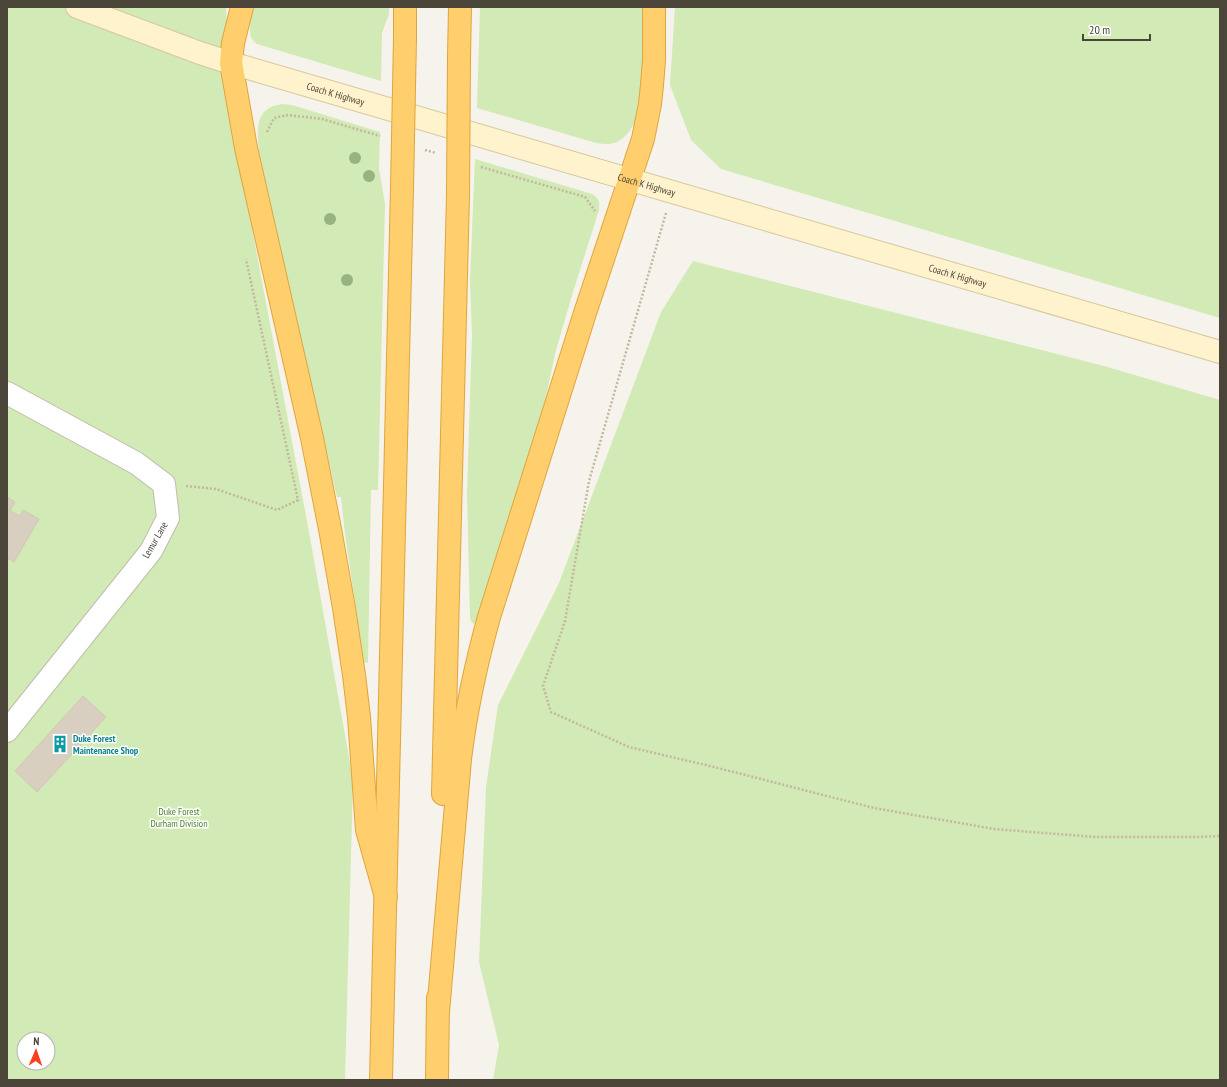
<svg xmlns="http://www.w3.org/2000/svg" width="1227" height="1087" font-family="'PT Sans Narrow',sans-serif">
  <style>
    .green { fill: #d2eab5; fill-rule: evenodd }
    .building { fill: #d8cfc1; stroke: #d3c7b4 }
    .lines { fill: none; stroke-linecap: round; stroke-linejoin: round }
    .street-casing { stroke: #c2bbae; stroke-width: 24 }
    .secondary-casing { stroke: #d6c79b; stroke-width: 24 }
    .highway-casing { stroke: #e0a43c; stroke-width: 24 }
    .path { stroke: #c4b79f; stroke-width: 2.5; stroke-dasharray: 2 2; stroke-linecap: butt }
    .street { stroke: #fff; stroke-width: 22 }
    .secondary { stroke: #fff3cd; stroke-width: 22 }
    .highway { stroke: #ffcf6e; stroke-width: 22 }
    .highway-bridge-casing { stroke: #e0a43c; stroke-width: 24; stroke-linecap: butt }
    .highway-bridge { stroke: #ffcf6e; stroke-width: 22 }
    .tree { fill: #97b381 }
    .labels { text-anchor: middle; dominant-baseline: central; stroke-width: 3; stroke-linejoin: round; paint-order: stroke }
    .street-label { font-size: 10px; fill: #4b4439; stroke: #fff }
    .culture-label { font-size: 10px; font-weight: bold; fill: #0d838f; stroke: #fff; text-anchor: start }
    .park-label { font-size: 10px; fill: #4a7f2a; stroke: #fff }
  </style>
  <rect width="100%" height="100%" fill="#f6f3ec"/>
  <g class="green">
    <path d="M7 7H226L231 116 309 532 353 780 345 1080H7ZM24 1039H48V1063H24Z"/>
    <path d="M254 7H389V14L382 33 381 81 257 44C255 42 253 41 252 39 247 30 252 16 254 7Z"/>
    <path d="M480 7H646C646 40 652 126 617 142 610 145 603 144 596 143L477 108Z"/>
    <path d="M675 7H1220V318L721 169 691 140 670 85Z"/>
    <path d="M282 104 292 105 380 132 379 168 385 204 378 490H371L368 663 364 662 345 534 341 497H337L259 152C257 130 254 108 282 104Z"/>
    <path d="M475 159 592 194C599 198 600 202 599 210L573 292 556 350 541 419 477 621 475 624 472 623 470 618 467 493 472 334 470 281Z"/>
    <path d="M693 261 1104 366 1220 400V1080H493L499 1045 479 962 486 787 498 705 559 583 661 312Z"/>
  </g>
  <g class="building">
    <path d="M7 497 15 502 10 511 20 516 23 510 39 519 14 562 7 558Z"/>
    <path d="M83 696 106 717 37 792 15 771Z"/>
  </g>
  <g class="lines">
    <g class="street-casing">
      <path id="street" d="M7 393 136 463 164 484 168 518 151 551 7 731"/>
    </g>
    <g class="secondary-casing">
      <g id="secondary">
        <path id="s1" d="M77 7 200 53 231 63 1220 352"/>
      </g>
    </g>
    <g class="highway-casing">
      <g id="highway">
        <path d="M242 7 233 43 231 63 246 148 312 438 330 529 344 608 354 675 359 717 367 830 386 897"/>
        <path d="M405 38V7"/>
        <path d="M459 57 460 7"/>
        <path d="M443 794 458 195"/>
        <path d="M438 1012 460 759C466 710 476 664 489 617L585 313 643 139 650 104 652 85 654 60V7"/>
        <path d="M381 1080 402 188"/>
        <path d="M437 1080 438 998"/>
      </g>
    </g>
    <g class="path">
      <path d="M267 132 274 118 288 115 322 119 380 136"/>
      <path d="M425 150 436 153"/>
      <path d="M481 167 585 197 595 211"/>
      <path d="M666 213 589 481 565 621 543 686 551 712 629 747 714 767 874 808 994 829 1095 837H1199L1220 836"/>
      <path d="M186 486 216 489 277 510 298 500 246 259"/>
    </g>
    <use href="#street" class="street"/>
    <use href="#secondary" class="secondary"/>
    <use href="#highway" class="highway"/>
    <g class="highway-bridge-casing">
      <g id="highway-bridge">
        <path d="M402 188 405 38"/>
        <path d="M458 195 459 57"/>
      </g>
    </g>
    <use href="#highway-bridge" class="highway-bridge"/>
  </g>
  <g class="tree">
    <circle cx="355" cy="158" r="6"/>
    <circle cx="369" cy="176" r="6"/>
    <circle cx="330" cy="219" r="6"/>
    <circle cx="347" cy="280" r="6"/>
  </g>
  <defs>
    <g id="building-bare" transform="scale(1.38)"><path d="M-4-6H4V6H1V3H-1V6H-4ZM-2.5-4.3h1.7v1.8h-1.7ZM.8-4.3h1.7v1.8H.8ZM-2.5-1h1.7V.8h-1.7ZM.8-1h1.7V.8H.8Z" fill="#0f9aa8" stroke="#fff" stroke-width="2.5" paint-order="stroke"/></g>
  </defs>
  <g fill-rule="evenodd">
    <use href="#building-bare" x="60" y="744"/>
  </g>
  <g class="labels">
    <g class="street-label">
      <text stroke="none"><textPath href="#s1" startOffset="273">Coach K Highway</textPath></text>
      <text stroke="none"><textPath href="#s1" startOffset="597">Coach K Highway</textPath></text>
      <text stroke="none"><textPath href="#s1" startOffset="921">Coach K Highway</textPath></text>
      <text transform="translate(155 540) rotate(-60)">Lemur Lane</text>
    </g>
    <g class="culture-label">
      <text x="73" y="738">Duke Forest<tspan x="73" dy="12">Maintenance Shop</tspan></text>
    </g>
    <g class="park-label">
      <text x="179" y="811">Duke Forest<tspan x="179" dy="12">Durham Division</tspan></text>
    </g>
  </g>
  <rect width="1227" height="1087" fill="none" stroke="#4b4439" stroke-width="16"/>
  <g transform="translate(36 1051) rotate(2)"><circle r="19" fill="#ffffff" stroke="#b7b4b0"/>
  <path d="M0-3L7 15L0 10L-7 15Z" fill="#fc3f1d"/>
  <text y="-6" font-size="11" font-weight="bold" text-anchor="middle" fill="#4b4439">N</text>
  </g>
  <path d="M1083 34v6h67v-6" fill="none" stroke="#4b4439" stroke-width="2"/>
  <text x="1089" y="34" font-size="12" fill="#4b4439" stroke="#ffffff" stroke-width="3" paint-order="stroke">20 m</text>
</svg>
